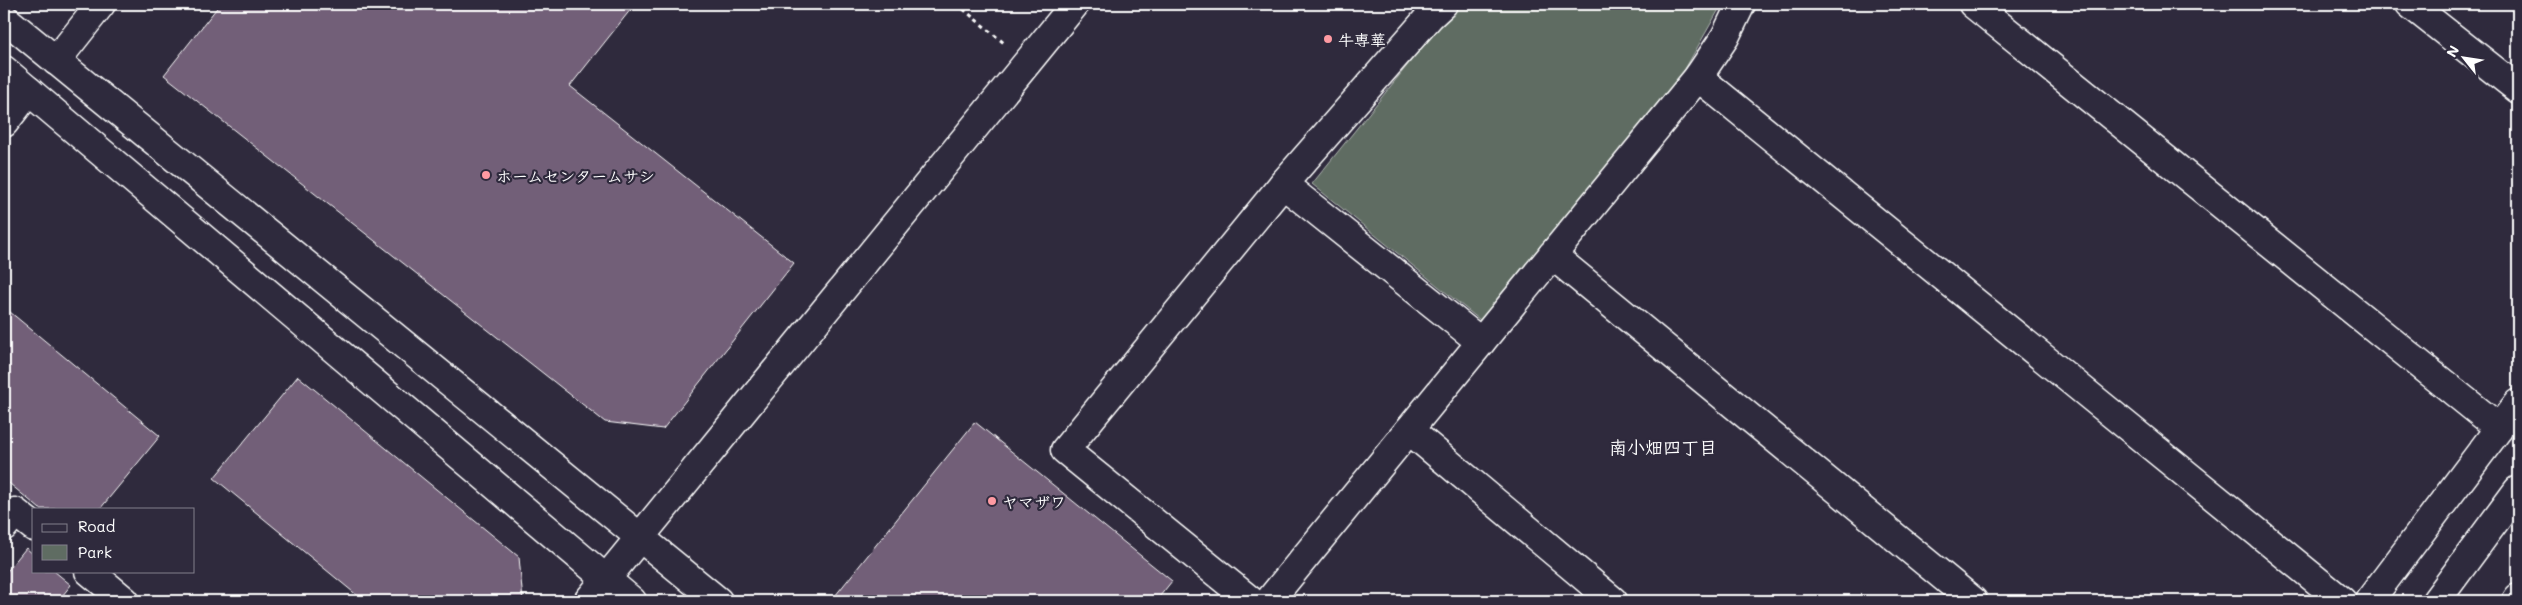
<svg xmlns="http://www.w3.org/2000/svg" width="2522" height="605" font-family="Mali,'Klee One',sans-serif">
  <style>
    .green { fill: #5f6c62; stroke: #afb6b0 }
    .building { fill: #725f78; stroke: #fff }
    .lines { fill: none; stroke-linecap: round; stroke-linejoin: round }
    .minor-casing { stroke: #fff; stroke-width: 31 }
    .path { stroke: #fff; stroke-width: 3; stroke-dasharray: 4 4; stroke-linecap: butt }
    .minor { stroke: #2f2a3d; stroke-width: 28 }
    .poi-dot { fill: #ff9aa2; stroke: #2f2a3d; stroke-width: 2 }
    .labels { text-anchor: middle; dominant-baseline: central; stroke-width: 4.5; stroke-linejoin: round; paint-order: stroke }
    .poi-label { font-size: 16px; font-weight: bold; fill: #fff; stroke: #2f2a3d; text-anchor: start }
    .neighbourhood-label { font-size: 18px; font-weight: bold; fill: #fff; stroke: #2f2a3d }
  </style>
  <rect width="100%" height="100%" fill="#2f2a3d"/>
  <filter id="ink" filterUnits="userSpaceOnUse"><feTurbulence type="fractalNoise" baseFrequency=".02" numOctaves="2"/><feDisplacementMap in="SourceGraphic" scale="10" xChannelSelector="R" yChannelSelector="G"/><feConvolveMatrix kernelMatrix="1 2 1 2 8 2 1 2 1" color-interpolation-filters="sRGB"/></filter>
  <g filter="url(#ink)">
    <path class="green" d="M1461 4H1722L1685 69 1480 320 1312 184 1439 26Z"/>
    <g class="building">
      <path d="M220 4H635L570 86 794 263 663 429 605 422 164 75Z"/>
      <path d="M4 307 160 436 100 509H40L4 479Z"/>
      <path d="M298 376 519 557 523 601H364L214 478Z"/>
      <path d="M975 422 1172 581 1156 601H831Z"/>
      <path d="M26 548 34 555V571H54L71 585 58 601H4V575Z"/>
    </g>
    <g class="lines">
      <g class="minor-casing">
        <g id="minor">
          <path d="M1973 4 2499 428"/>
          <path d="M2410 4 2518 89"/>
          <path d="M4 18 718 601"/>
          <path d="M56 61 101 4"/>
          <path d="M4 70 632 601"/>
          <path d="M1698 77 2342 601"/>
          <path d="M4 123 29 91"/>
          <path d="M1283 184 1481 342"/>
          <path d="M1552 255 1973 601"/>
          <path d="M1409 430 1613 601"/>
          <path d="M4 526 15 512 34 527"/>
          <path d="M89 571 125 601"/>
          <path d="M588 601 1075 4"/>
          <path d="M1251 601 1065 450 1283 184 1430 16 1443 4"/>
          <path d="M1269 601 1698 77 1725 37 1741 4"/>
          <path d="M2369 601 2518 403"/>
          <path d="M2436 601 2518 490"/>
          <path d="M2516 601 2518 598"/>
        </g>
      </g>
      <path class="path" d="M957 4 1004 43"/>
      <use href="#minor" class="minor"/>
    </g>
  </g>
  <g class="poi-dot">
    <circle cx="1328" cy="39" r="5"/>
    <circle cx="486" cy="175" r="5"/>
    <circle cx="992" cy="501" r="5"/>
  </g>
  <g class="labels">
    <g class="poi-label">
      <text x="1338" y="39">牛専華</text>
      <text x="496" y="175">ホームセンタームサシ</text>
      <text x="1002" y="501">ヤマザワ</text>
    </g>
    <g class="neighbourhood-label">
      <text x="1663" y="447">南小畑四丁目</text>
    </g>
  </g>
  <rect width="2522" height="605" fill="none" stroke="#2f2a3d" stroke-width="20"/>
  <rect x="10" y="10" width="2502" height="585" fill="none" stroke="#fff" stroke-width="2" filter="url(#ink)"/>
  <rect x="32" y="508" width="162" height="65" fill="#2f2a3d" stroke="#827f8b"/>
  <rect x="42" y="524" width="25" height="8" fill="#2f2a3d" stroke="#827f8b"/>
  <text x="78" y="532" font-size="15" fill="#ffffff">Road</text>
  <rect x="42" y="545" width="25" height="15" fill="#5f6c62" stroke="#827f8b"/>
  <text x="78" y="558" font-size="15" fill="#ffffff">Park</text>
  <g transform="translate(2464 58) rotate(300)" stroke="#2f2a3d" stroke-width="4" paint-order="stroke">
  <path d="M0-4L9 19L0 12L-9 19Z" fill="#ffffff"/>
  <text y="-8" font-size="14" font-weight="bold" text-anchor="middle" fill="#ffffff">N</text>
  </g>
</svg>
